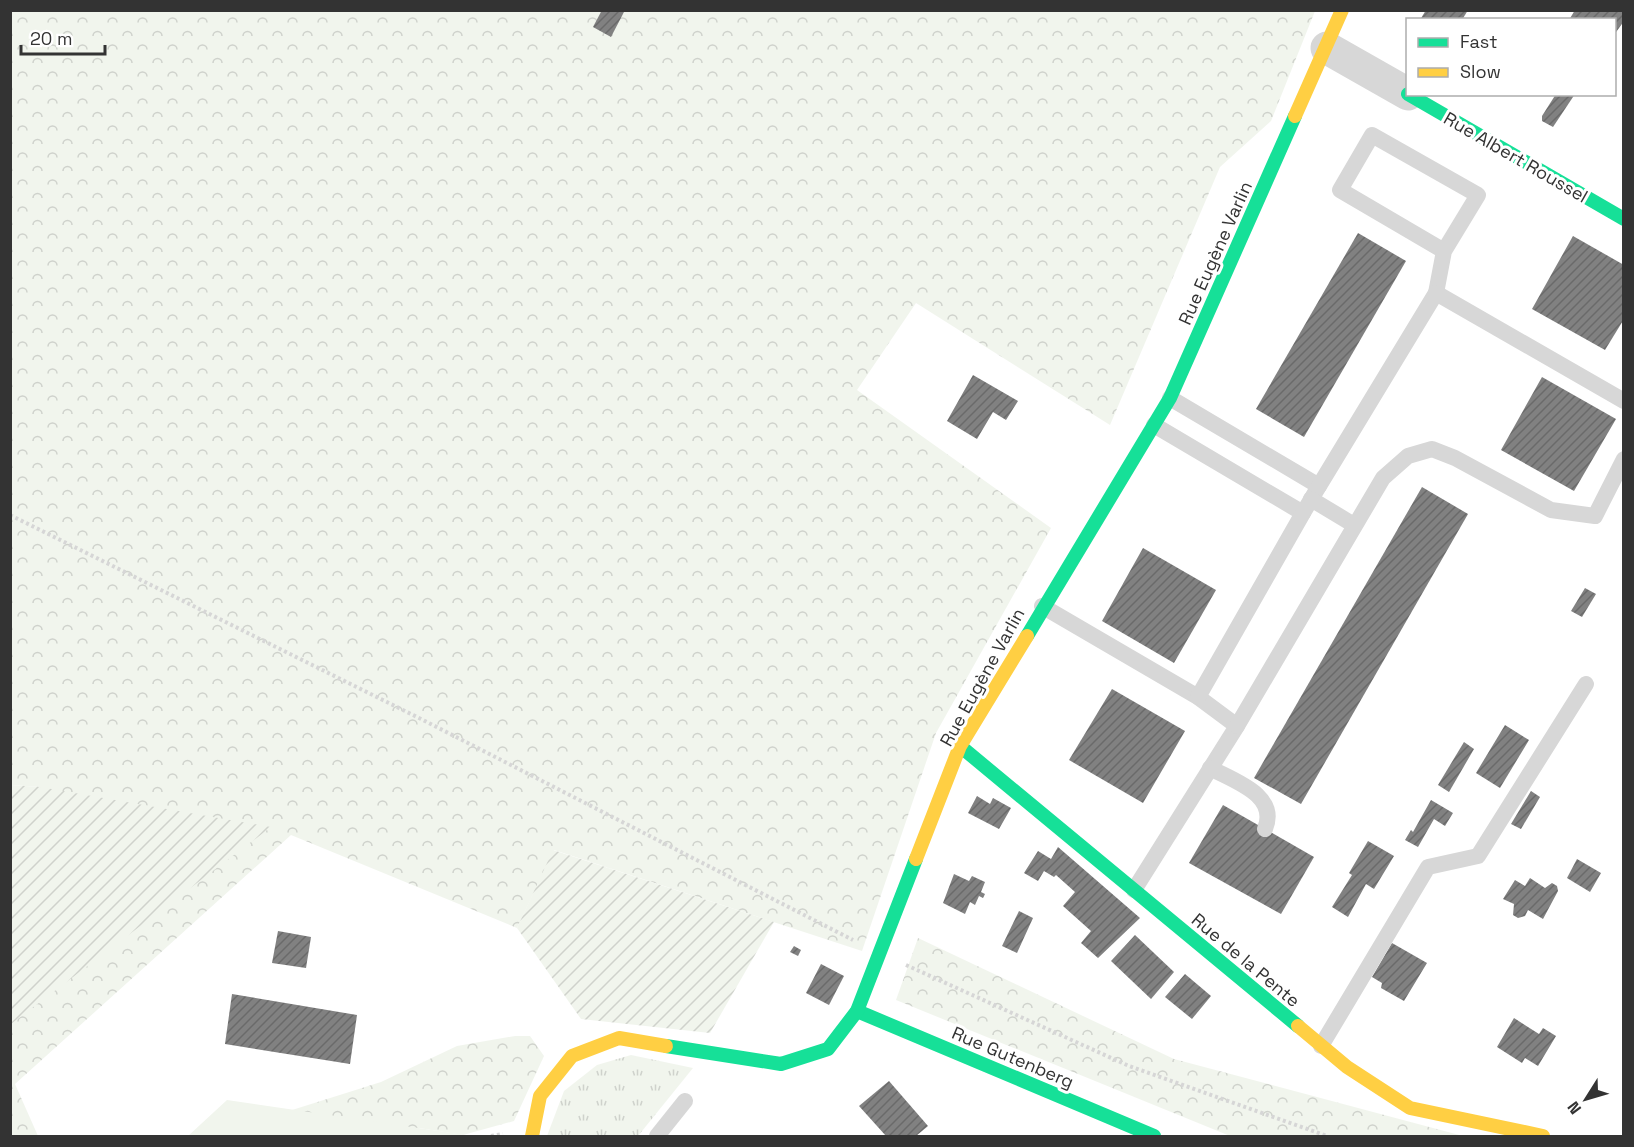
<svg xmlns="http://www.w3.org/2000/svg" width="1634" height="1147" font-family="'Space Grotesk',sans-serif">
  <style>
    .grass { fill: url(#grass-tufts) }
    .forest { fill: url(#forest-crowns) }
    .park { fill: #f1f5ed }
    .garden { fill: url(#garden-furrows) }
    .building { fill: url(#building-hatch) }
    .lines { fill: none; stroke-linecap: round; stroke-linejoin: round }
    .path { stroke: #d6d6d6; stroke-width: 4; stroke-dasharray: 3 3; stroke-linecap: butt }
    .lane { stroke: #d7d7d7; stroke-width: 16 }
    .street { stroke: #d7d7d7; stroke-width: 33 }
    .fast { stroke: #16e098; stroke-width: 14 }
    .slow { stroke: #ffcf43; stroke-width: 14 }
    .labels { text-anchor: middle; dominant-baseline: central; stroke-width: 6; stroke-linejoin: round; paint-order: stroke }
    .street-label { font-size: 18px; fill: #333; stroke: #fff }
  </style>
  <defs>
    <pattern id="grass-tufts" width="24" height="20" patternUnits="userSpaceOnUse" patternTransform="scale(1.5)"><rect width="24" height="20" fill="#f1f5ed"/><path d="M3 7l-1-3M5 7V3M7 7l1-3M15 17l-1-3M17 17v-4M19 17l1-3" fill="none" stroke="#cfd2cc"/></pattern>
    <pattern id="forest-crowns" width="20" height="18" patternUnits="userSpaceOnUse" patternTransform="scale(1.5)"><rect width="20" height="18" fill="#f1f5ed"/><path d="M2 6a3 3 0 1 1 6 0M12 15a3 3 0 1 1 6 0" fill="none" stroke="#cfd2cc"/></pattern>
    <pattern id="garden-furrows" width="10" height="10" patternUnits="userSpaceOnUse" patternTransform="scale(1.5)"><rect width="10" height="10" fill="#f1f5ed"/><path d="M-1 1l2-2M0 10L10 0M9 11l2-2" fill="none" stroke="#cfd2cc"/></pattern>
    <pattern id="building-hatch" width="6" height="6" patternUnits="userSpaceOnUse" patternTransform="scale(1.5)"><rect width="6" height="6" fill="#818181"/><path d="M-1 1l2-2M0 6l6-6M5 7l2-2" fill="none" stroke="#6a6a6a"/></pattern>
  </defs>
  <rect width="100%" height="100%" fill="#fff"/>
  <path class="grass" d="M631 1055 693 1068 638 1136H547L564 1091 597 1065Z"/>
  <g class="forest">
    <path d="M11 11H1315L1271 121 1220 167 1110 425 916 303 857 390 1051 528 936 733 862 951 554 850 517 928 291 835 15 1084 38 1136H11V1022L40 787 11 785Z"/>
    <path d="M918 938 1174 1059 1463 1136H1230L896 1000Z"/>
    <path d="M515 1036H530L544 1056 514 1121 463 1135 419 1128 379 1136H210L381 1082 457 1046Z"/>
  </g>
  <path class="park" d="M227 1100 473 1136H188Z"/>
  <g class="garden">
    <path d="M11 785 40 787 271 827 11 1024Z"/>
    <path d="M553 850 774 922 710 1033 581 1019 517 928Z"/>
  </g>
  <g class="building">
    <path d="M602 10H625L611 37 593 27Z"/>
    <path d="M1426 10H1468L1462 20H1420Z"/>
    <path d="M1575 10H1624V21L1614 35V20H1569Z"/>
    <path d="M1556 94H1575L1553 127 1542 121V116Z"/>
    <path d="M1358 233 1406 261 1304 437 1256 409Z"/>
    <path d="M1573 236 1624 265V319L1605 350 1532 309Z"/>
    <path d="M973 375 1018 401 1006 420 993 412 977 439 947 421Z"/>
    <path d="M1542 377 1616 419 1574 491 1501 450Z"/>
    <path d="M1422 487 1468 514 1301 804 1254 778Z"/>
    <path d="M1143 548 1216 590 1174 663 1102 621Z"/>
    <path d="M1585 588 1596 594 1582 617 1571 611Z"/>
    <path d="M1112 689 1185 731 1143 803 1069 760Z"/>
    <path d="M1505 725 1529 740 1500 788 1476 773Z"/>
    <path d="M1464 742 1474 749 1449 792 1438 785Z"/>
    <path d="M1531 791 1540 797 1521 829 1511 824Z"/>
    <path d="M977 796 990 804 993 798 1011 808 999 829 968 813Z"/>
    <path d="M1431 800 1453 813 1445 826 1434 819 1418 847 1405 840 1411 830 1413 832Z"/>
    <path d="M1223 805 1314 857 1281 914 1189 863Z"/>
    <path d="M1368 841 1394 856 1374 889 1366 884 1348 917 1332 907 1352 875 1349 873Z"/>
    <path d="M1058 847 1140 918 1098 958 1081 943 1091 931 1063 906 1075 892 1056 875 1054 877 1044 871 1038 881 1024 873 1038 851 1051 859Z"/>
    <path d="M1577 859 1601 873 1590 892 1567 878Z"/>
    <path d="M954 874 969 881 972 876 985 882 981 892 985 894 983 898 979 896 975 905 970 902 965 914 943 903Z"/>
    <path d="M1530 878 1545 888 1552 883 1557 886 1558 891 1543 919 1528 910 1525 916 1518 918 1513 915 1514 904 1503 899 1515 880 1525 886Z"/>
    <path d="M1019 911 1033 918 1017 953 1002 946Z"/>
    <path d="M278 931 311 937 306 968 272 963Z"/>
    <path d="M1135 935 1174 972 1151 999 1111 961Z"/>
    <path d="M1392 943 1427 963 1404 1001 1381 988 1382 983 1372 977Z"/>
    <path d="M794 946 801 950 798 956 790 952Z"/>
    <path d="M821 964 844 976 829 1005 806 993Z"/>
    <path d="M1185 974 1211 996 1192 1019 1165 997Z"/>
    <path d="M232 994 357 1015 350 1064 225 1044Z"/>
    <path d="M1514 1018 1539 1034 1543 1028 1556 1036 1538 1066 1525 1058 1522 1063 1497 1047Z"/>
    <path d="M889 1081 928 1126 916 1136H886L859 1106Z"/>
  </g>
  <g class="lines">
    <g class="path">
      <path d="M10 515 421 719 853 940"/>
      <path d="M906 965 1129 1066 1327 1136"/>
      <path d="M491 1136 503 1134"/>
    </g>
    <g class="lane">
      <path d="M1436 293 1444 251 1478 195 1372 135 1340 190 1444 251"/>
      <path d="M1154 425 1303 513 1319 486 1170 398"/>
      <path d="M1319 486 1436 293 1624 401"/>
      <path d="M1311 499 1354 525"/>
      <path d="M1042 606 1198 697 1237 726 1134 890"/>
      <path d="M1198 697 1303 513"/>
      <path d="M1237 726 1383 478 1408 456 1432 449 1455 458 1551 510 1595 516 1624 459"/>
      <path d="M1210 768C1234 781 1279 795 1265 829"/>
      <path d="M1321 1046 1428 867 1478 856 1586 684"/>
      <path d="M657 1136 685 1101"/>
    </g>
    <path class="street" d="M1327 48 1408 94"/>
    <g class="fast">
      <path d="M1408 94 1624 219"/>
      <path d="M1027 636 1170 398 1295 116"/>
      <path d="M960 746 1298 1026"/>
      <path d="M857 1011 1154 1136"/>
      <path d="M666 1046 781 1064 828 1049 857 1011 916 859"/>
    </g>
    <g class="slow">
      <path d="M1295 116 1342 10"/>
      <path d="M916 859 960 746 1027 636"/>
      <path d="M1298 1026 1347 1067 1410 1108 1543 1136"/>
      <path d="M532 1136 540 1096 572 1056 619 1038 666 1046"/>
    </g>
  </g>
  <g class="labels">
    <g class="street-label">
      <text transform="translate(1516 157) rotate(30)">Rue Albert Roussel</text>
      <text transform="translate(1215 253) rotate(-66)">Rue Eugène Varlin</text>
      <text transform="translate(982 677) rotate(-61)">Rue Eugène Varlin</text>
      <text transform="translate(1246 960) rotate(40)">Rue de la Pente</text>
      <text transform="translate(1013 1057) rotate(23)">Rue Gutenberg</text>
    </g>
  </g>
  <rect width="1634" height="1147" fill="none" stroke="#333333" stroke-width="24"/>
  <rect x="1406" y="18" width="210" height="78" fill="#ffffff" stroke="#adadad" stroke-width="1.5"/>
  <rect x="1418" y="38" width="30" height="9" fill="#16e098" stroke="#adadad" stroke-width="1.5"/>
  <text x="1460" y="48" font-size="18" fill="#333333">Fast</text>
  <rect x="1418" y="68" width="30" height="9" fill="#ffcf43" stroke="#adadad" stroke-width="1.5"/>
  <text x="1460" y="78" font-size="18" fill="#333333">Slow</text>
  <g transform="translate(1586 1099) rotate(233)" stroke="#ffffff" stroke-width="4.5" paint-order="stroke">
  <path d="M0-4.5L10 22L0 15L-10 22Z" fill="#333333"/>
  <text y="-9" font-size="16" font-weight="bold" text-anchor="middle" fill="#333333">N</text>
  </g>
  <path d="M21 45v9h84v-9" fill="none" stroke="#333333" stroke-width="3"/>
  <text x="30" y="45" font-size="18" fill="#333333" stroke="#ffffff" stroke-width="4.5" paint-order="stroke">20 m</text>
</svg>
